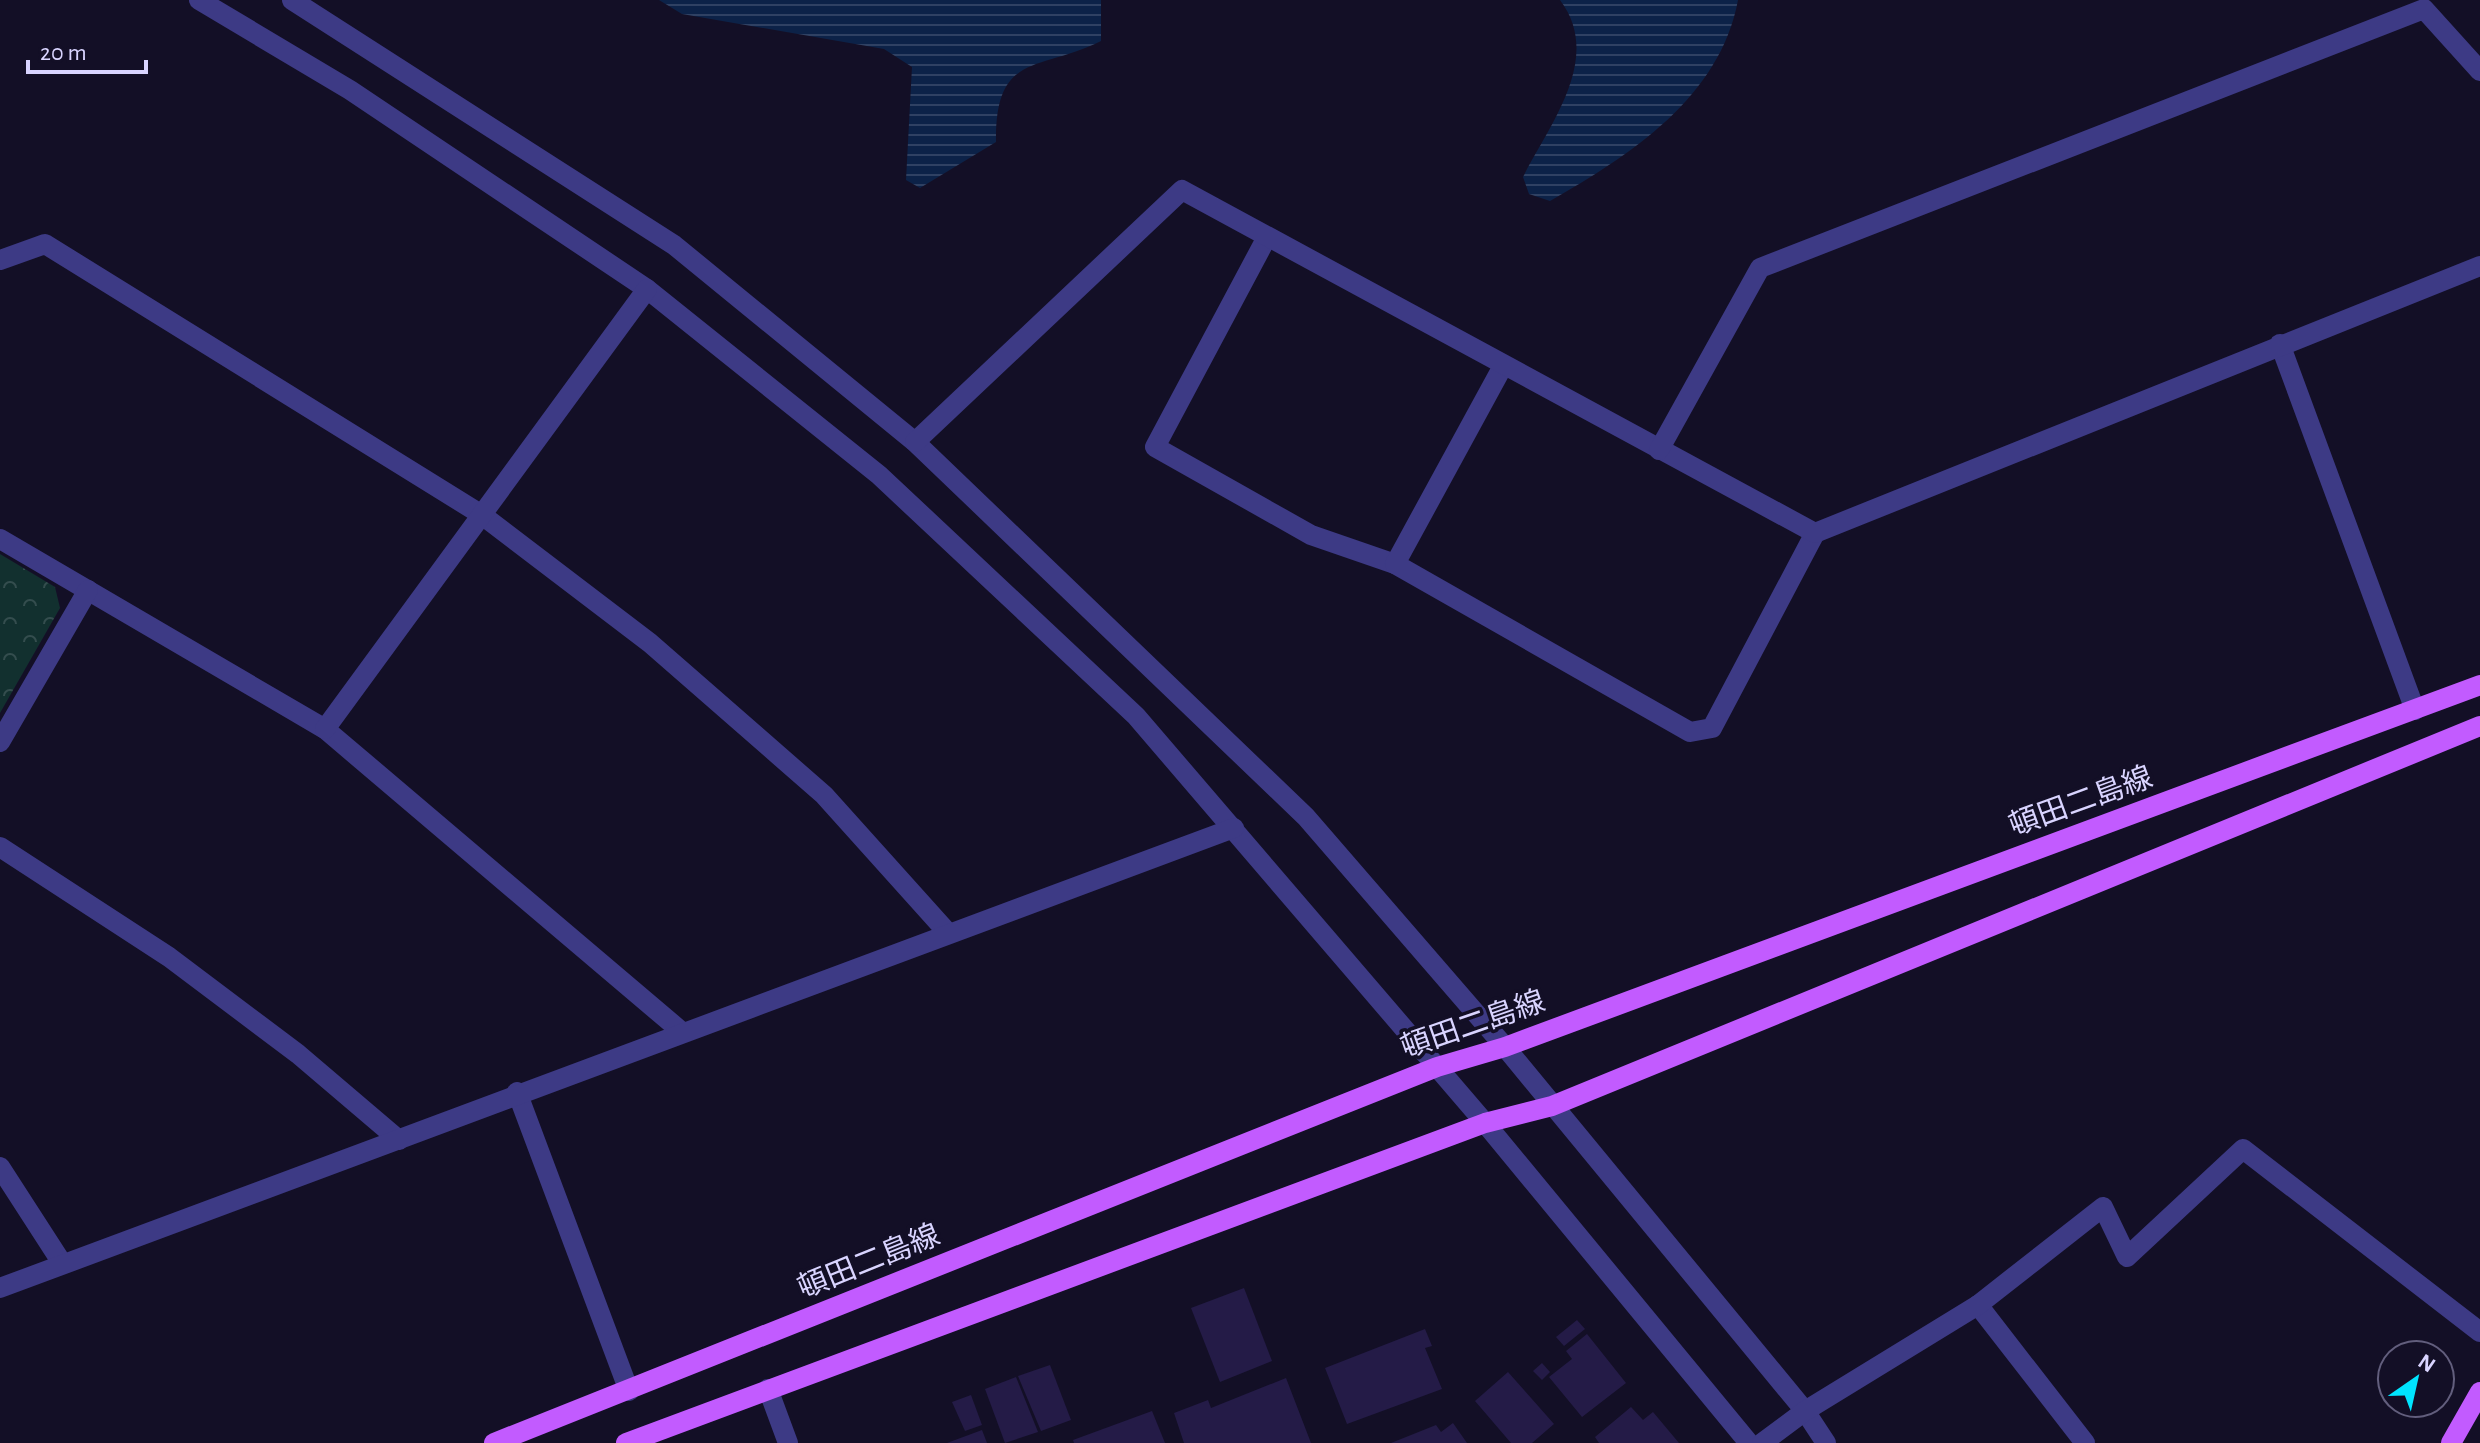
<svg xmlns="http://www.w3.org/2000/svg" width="2480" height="1443" font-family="'Alegreya Sans','Noto Sans JP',sans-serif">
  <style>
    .forest { fill: url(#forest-crowns) }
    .water { fill: url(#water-rules) }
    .building { fill: #241b47 }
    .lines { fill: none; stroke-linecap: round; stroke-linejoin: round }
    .minor { stroke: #3d3a85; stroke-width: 20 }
    .major { stroke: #c25bff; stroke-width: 20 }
    .labels { text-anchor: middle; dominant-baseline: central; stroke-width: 7; stroke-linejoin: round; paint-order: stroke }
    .street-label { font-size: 30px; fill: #d9d4ff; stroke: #130f26 }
  </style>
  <defs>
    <pattern id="forest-crowns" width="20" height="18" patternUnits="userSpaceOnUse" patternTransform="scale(2)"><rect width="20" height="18" fill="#12302f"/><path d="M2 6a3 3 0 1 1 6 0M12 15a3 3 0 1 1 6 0" fill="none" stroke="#344d4e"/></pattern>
    <pattern id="water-rules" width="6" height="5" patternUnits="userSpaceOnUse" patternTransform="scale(2)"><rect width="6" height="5" fill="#0c2248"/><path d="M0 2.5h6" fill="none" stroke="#2f4163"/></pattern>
  </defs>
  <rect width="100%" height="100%" fill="#130f26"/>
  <path class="forest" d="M0 554 55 587 60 608 0 713Z"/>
  <g class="water">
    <path d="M659 0H1101V41C1039 72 995 51 996 142L920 188 906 180 912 67 884 49 682 14Z"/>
    <path d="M1560 0H1738C1720 97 1631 155 1550 201L1529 194 1523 177C1549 125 1604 58 1560 0Z"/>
  </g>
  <g class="building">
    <path d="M1244 1288 1272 1361 1220 1382 1191 1308Z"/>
    <path d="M1577 1320 1585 1329 1564 1346 1556 1337Z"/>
    <path d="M1425 1329 1432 1346 1425 1348 1442 1389 1347 1424 1325 1368Z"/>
    <path d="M1587 1334 1626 1383 1582 1417 1549 1377 1572 1359 1566 1351Z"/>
    <path d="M1542 1363 1550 1372 1542 1380 1533 1371Z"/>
    <path d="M1050 1365 1071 1420 1041 1431 1018 1376Z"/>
    <path d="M1508 1372 1554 1424 1532 1443H1511L1475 1401Z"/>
    <path d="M1016 1377 1038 1432 1005 1443 985 1389Z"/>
    <path d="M1286 1378 1311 1443H1184L1174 1413 1208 1400 1211 1408Z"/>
    <path d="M971 1395 982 1425 965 1431 952 1402Z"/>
    <path d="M1631 1407 1643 1420 1653 1412 1679 1443H1599L1595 1437Z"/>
    <path d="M1152 1411 1165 1443H1074L1073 1440Z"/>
    <path d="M1453 1423 1467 1443H1391L1436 1425 1441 1432Z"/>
    <path d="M982 1430 987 1443H947Z"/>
  </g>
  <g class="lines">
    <g class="minor">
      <path d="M199 0 350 90 647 289 879 475 1136 716 1485 1123 1749 1443"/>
      <path d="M292 0 674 245 915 442 1306 817 1505 1047 1805 1411 1826 1443"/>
      <path d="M1267 237 1155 447 1311 535 1395 564"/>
      <path d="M0 260 45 244 482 515 650 643 824 795 948 933"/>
      <path d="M2280 344 2415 710"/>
      <path d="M1503 366 1395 564 1690 732 1712 728 1815 533"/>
      <path d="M915 442 1182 190 1815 533 2480 266"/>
      <path d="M1659 450 1760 268 2424 9 2480 71"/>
      <path d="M0 539 325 729 682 1032"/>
      <path d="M325 729 647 289"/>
      <path d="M0 742 88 590"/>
      <path d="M0 847 169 957 298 1054 399 1140"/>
      <path d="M517 1092 629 1391"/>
      <path d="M0 1167 62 1263"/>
      <path d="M0 1288 1234 828"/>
      <path d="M1978 1305 2085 1443"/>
      <path d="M768 1389 788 1443"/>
      <path d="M1762 1443 1805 1411 1978 1305 2103 1207 2127 1257 2243 1149 2480 1332"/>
    </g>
    <g class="major">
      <path d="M494 1443 1437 1067 1505 1047 2480 685"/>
      <path d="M626 1443 1485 1123 1552 1106 2480 726"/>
      <path d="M2451 1443 2480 1392"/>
    </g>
  </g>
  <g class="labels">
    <g class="street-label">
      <text transform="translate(2081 802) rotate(-20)">頓田二島線</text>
      <text transform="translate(1473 1025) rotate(-19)">頓田二島線</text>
      <text transform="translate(869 1262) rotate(-22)">頓田二島線</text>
    </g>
  </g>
  <g transform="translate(2416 1379) rotate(34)"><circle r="38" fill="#130f26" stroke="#625e7d" stroke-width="2"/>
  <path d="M0-6L14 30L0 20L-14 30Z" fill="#00e5ff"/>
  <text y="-12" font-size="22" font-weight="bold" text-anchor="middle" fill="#d9d4ff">N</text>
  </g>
  <path d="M28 60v12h118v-12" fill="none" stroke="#d9d4ff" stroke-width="4"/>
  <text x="40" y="60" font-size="24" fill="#d9d4ff" stroke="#130f26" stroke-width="6" paint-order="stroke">20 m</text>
</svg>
